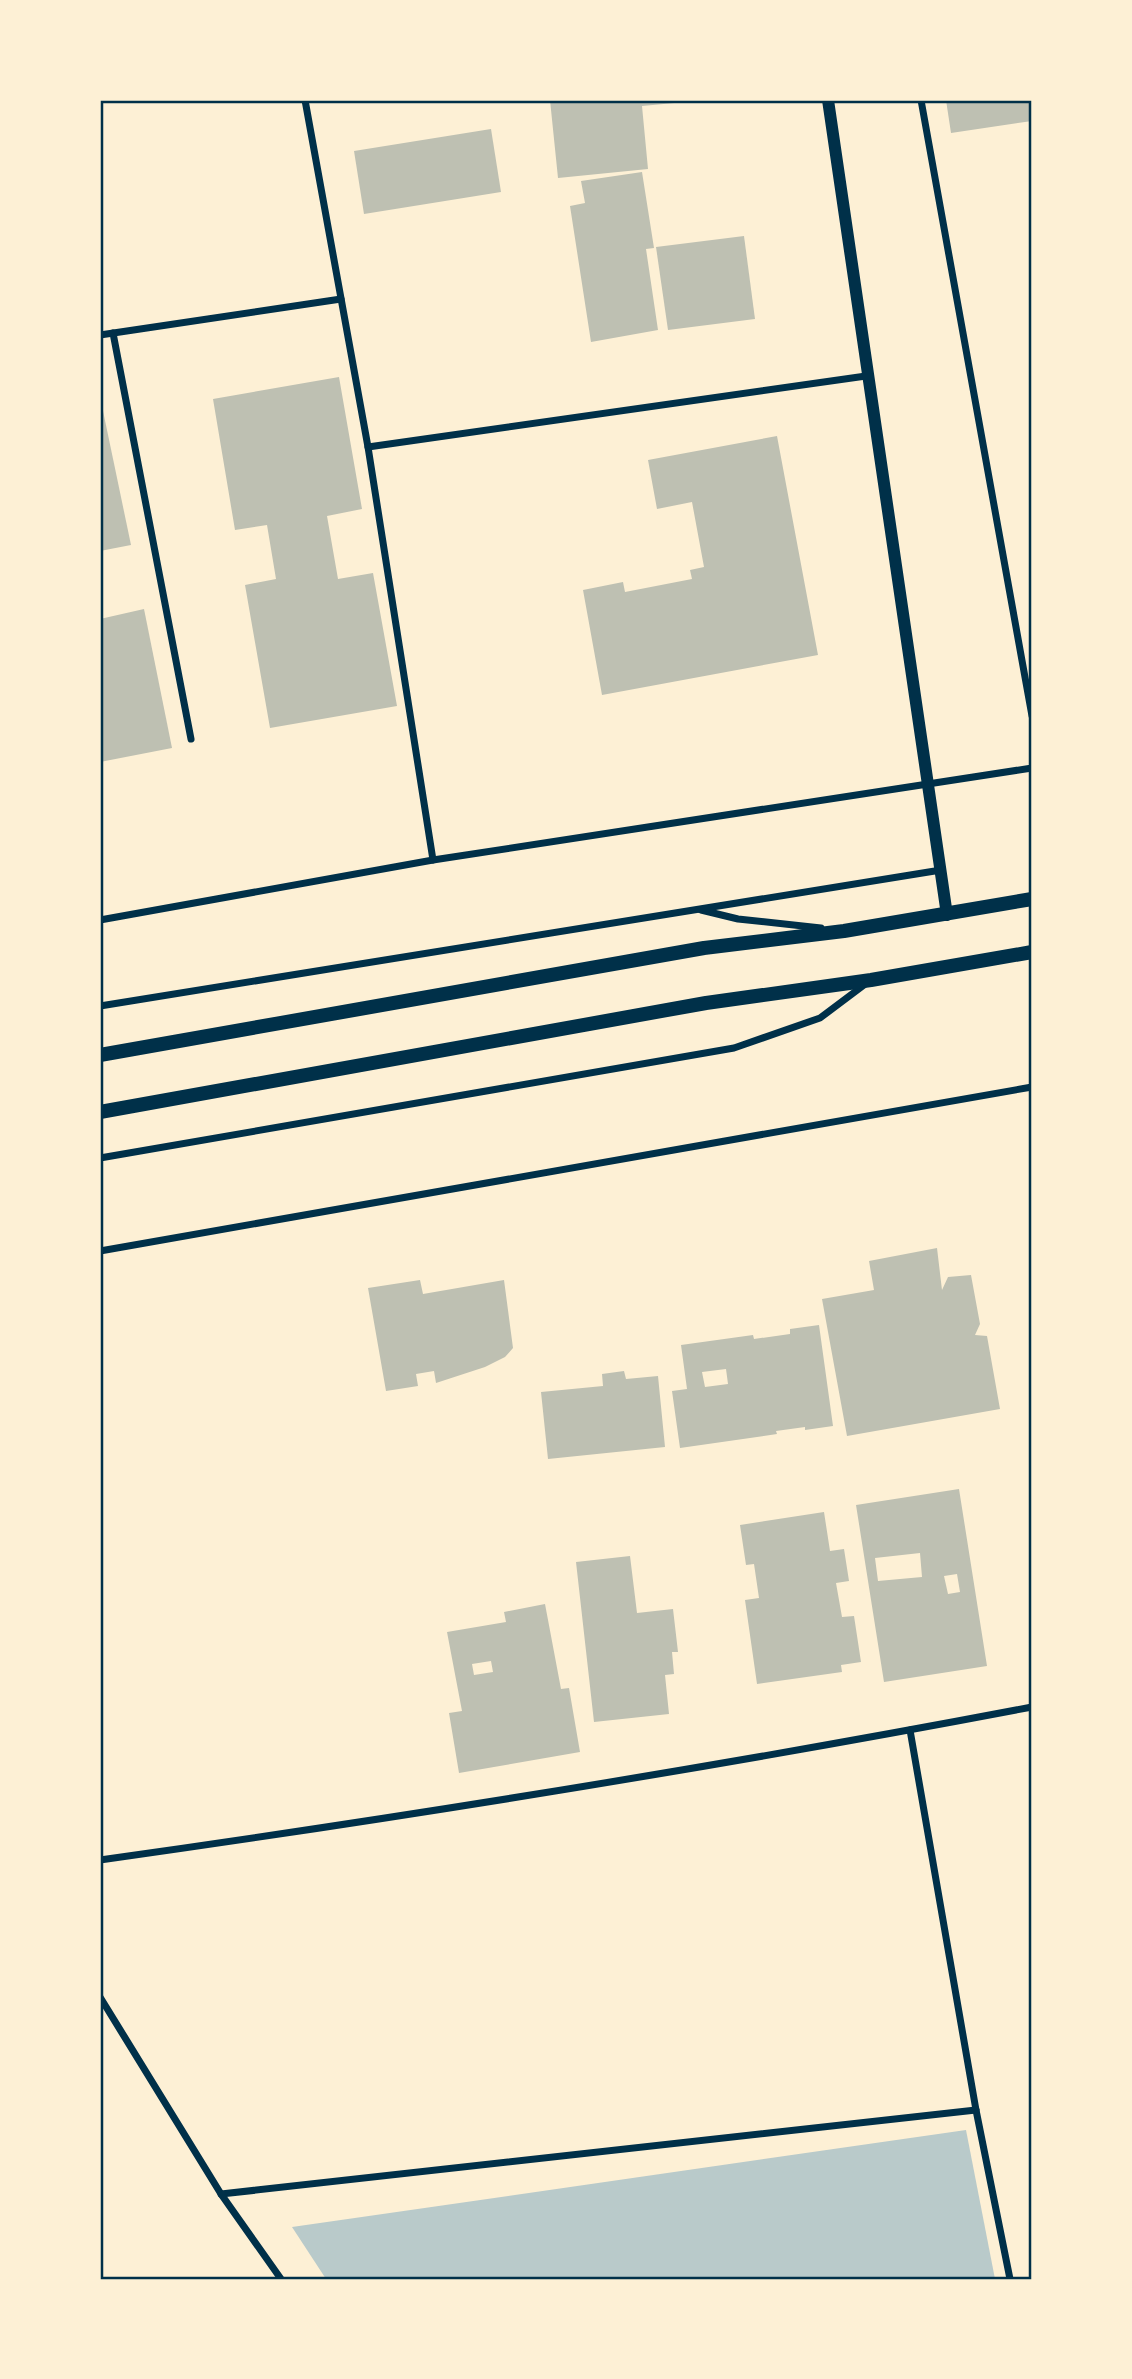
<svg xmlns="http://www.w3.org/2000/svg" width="1132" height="2379" font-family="'IBM Plex Sans',sans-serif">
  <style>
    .green { fill: #b9caca }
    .building { fill: #bec0b2; fill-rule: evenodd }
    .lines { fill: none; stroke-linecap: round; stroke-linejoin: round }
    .minor { stroke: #003049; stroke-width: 7 }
    .tertiary { stroke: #003049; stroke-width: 12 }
    .secondary { stroke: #003049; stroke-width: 14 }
    .neatline { fill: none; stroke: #003049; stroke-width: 2.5 }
  </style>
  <rect width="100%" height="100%" fill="#fdf0d5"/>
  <path class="green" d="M966 2130 995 2279H326L292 2227Z"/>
  <g class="building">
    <path d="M550 100H685V102L642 106 648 169 558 178Z"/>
    <path d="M946 100H1032V121L951 133Z"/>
    <path d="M491 129 501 192 364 214 354 151Z"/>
    <path d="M642 172 654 248 646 249 658 330 591 342 570 206 585 203 581 181Z"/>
    <path d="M744 236 755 319 668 330 656 247Z"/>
    <path d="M339 377 362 509 327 516 338 579 373 573 397 706 270 728 245 585 276 579 267 525 235 530 213 399Z"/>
    <path d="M102 406 131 545 100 551V407Z"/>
    <path d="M777 436 818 655 602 695 583 590 623 582 625 592 692 579 690 570 704 567 692 502 657 509 648 460Z"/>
    <path d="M144 609 172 748 100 762V619Z"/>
    <path d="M937 1248 942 1290 948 1277 971 1275 980 1324 975 1335 987 1336 1000 1409 847 1436 822 1299 874 1290 869 1261Z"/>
    <path d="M420 1280 423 1294 504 1280 513 1348 505 1357 485 1367 436 1383 434 1371 416 1374 418 1386 386 1391 368 1288Z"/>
    <path d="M819 1325 833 1426 805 1430V1427L776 1431 777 1434 680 1448 672 1391 687 1389 681 1345 753 1335 754 1339 790 1334V1329ZM726 1369 728 1384 705 1387 702 1372Z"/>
    <path d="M624 1371 626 1379 658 1376 665 1447 548 1459 541 1392 603 1386 602 1374Z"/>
    <path d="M959 1489 987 1666 884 1682 856 1505ZM920 1553 922 1577 878 1581 875 1558ZM957 1574 960 1592 948 1594 944 1576Z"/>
    <path d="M824 1512 830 1551 844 1549 849 1581 836 1583 842 1617 854 1616 861 1662 841 1665 842 1672 757 1684 745 1600 759 1598 754 1564 746 1565 740 1525Z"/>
    <path d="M630 1556 637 1613 673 1609 678 1652H672L674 1674 665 1675 669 1714 594 1722 576 1562Z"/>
    <path d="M545 1604 561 1689 569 1688 580 1752 459 1773 449 1713 462 1711 447 1632 506 1622 504 1612ZM491 1661 493 1672 474 1675 472 1664Z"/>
  </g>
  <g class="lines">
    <g class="minor">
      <path d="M305 100 368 447 433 860"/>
      <path d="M921 100 1032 716"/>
      <path d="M113 333 191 739"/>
      <path d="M100 335 341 299"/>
      <path d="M368 447 866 376"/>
      <path d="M701 910 738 919 821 928"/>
      <path d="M100 920 433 860 1032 768"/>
      <path d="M100 1006 941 870"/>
      <path d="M100 1158 734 1048 820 1018 864 985"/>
      <path d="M100 1251 1032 1087"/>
      <path d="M910 1730 976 2110 1010 2279"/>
      <path d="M100 1860C412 1816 723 1766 1032 1707"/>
      <path d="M100 1997 221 2194 281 2279"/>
      <path d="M221 2194 976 2110"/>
    </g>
    <path class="tertiary" d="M828 100 947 915"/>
    <g class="secondary">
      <path d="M100 1055 704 948 844 931 1032 899"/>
      <path d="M100 1112 706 1003 871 980 1032 952"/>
    </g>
  </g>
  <rect width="1132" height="2379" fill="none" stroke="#fdf0d5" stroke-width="203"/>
  <rect x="102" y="102" width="928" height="2176" class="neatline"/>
</svg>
